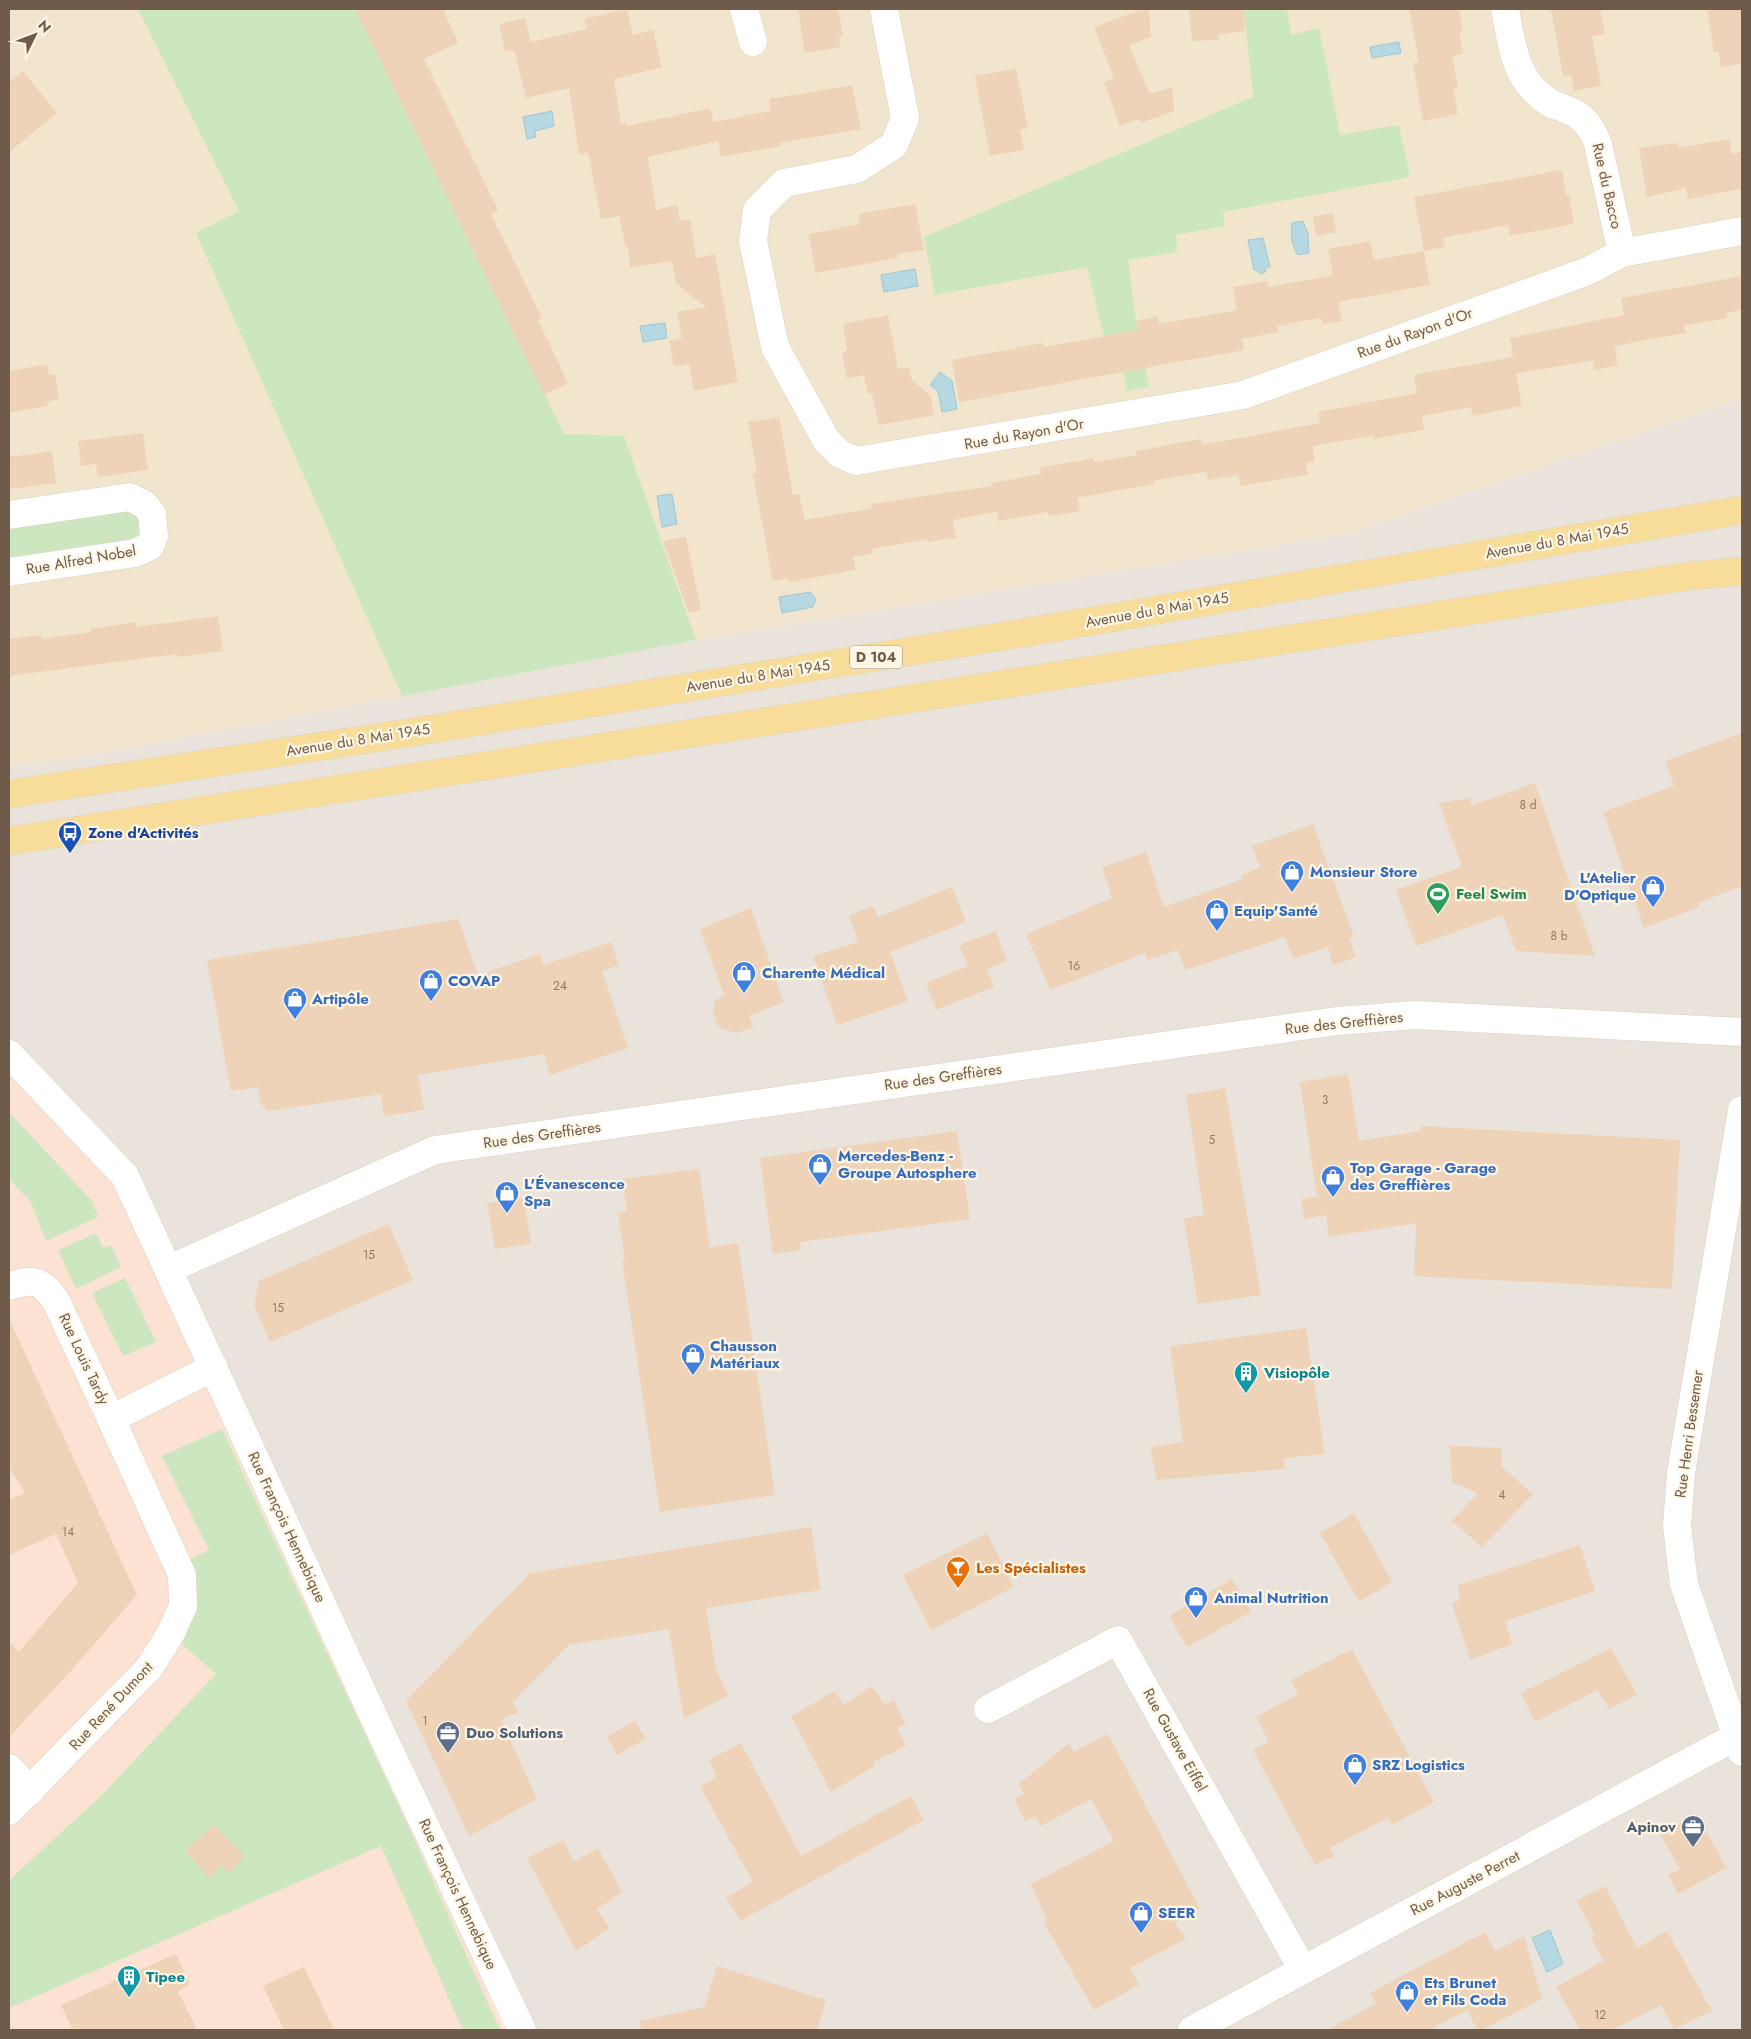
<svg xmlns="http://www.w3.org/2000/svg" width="1751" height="2039" font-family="Jost,sans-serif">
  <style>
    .residential { fill: #f2e5ce }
    .commercial { fill: #fbe2d3 }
    .industrial { fill: #e9e3db }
    .green { fill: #cce7bf }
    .water { fill: #b6d8e3; stroke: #9cc7d4 }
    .building { fill: #efd3b8 }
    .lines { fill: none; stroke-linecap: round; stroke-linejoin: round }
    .minor-casing { stroke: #decfbc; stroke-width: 29 }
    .major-casing { stroke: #ddd7d3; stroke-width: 29 }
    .minor { stroke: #fff; stroke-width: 28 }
    .major { stroke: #f7dc9a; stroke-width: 28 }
    .labels { text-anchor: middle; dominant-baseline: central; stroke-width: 4.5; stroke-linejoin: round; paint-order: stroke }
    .number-label { font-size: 12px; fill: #907865 }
    .shield { fill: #fef6e5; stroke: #9b8978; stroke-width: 1 }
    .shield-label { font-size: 14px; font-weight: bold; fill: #705a49 }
    .street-label { font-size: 15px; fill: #705a49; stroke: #fef6e5 }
    .transit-label { font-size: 15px; font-weight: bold; fill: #164399; stroke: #fef6e5; text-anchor: start }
    .shop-label { font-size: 15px; font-weight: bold; fill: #366cbe; stroke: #fef6e5; text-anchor: start }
    .leisure-label { font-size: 15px; font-weight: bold; fill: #27864d; stroke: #fef6e5; text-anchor: start }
    .culture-label { font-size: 15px; font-weight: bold; fill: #0d838f; stroke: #fef6e5; text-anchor: start }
    .food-label { font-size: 15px; font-weight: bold; fill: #c56008; stroke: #fef6e5; text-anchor: start }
    .service-label { font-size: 15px; font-weight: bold; fill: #4e5e75; stroke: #fef6e5; text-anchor: start }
  </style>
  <rect width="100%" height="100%" fill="#fbf2df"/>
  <path class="residential" d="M9 9H1742V398L1350 533 696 640 85 756 9 766Z"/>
  <path class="commercial" d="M9 1057 125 1176 504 2030H9Z"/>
  <path class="industrial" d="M1742 398V2030H521L125 1176 9 1045V766L85 756 696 640 1350 533Z"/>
  <g class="green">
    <path d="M138 9H356L564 434 624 436 696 640 402 696 196 233 239 211Z"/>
    <path d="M1244 9H1287L1291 35 1319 28 1340 135 1399 125 1410 177 1223 212 1224 226 1176 235 1177 252 1128 260 1136 321 1149 387 1127 391 1122 359 1104 337 1087 267 935 295 924 237 1253 97Z"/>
    <path d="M130 497 154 536 9 572V515Z"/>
    <path d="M9 1112 92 1201 98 1217 46 1241 31 1202 9 1179Z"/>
    <path d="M96 1233 103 1248 111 1245 121 1267 76 1289 58 1250Z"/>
    <path d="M125 1278 156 1342 123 1356 92 1293Z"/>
    <path d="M222 1429 410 1830 500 2030H463L381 1846 9 2008V1880L99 1798 216 1674 182 1644 195 1599 189 1560 209 1550 162 1456Z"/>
  </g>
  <g class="water">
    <path d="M1399 42 1401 53 1372 58 1370 47Z"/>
    <path d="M552 111 554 126 535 131 536 137 527 139 523 117Z"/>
    <path d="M1303 221 1308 234 1309 253 1298 255C1292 245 1290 235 1292 223Z"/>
    <path d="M1263 238 1270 267 1266 268 1265 272 1261 274 1257 270H1254L1248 240Z"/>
    <path d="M915 269 918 286 884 292 881 275Z"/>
    <path d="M665 323 667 338 643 342 640 326Z"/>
    <path d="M940 372 952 381 957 409 942 412 938 391 930 385Z"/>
    <path d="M672 494 677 524 662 527 657 496Z"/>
    <path d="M811 592 812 595 816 599 813 607 782 613 779 597Z"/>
    <path d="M1550 1930 1563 1964 1547 1972 1532 1938Z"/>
  </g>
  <g class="building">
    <path d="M355 9H443L458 43 424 59 498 210 491 214 542 318 538 320 568 383 544 395Z"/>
    <path d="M627 9 633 35 653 30 662 67 614 79 621 124 626 123 627 126 710 108 714 122 771 111 769 99 852 85 861 129 780 143V146L721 157 718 141 648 157 656 210 677 205 680 221 690 219 696 258 715 254 738 382 694 391 689 364 674 366 669 341 682 338 677 312 706 307 676 284 672 261 630 268 628 247 626 248 619 216 601 219 588 153 579 154 569 88 526 98 514 50 505 52 499 24 525 18 531 42 587 29 584 19Z"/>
    <path d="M798 9H838L843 37H839L840 47 805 53Z"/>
    <path d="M1143 9H1149L1151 37 1129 45 1150 94 1172 87 1174 111 1141 123 1140 119 1120 126 1104 82 1114 78 1094 27Z"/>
    <path d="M1189 9H1244L1245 31 1218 34 1219 40 1192 41Z"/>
    <path d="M1409 9H1459L1463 31 1459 32 1463 54 1452 56 1458 88 1453 89 1458 114 1423 121 1413 63 1419 62Z"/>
    <path d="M1551 9H1600L1605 34 1592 36 1601 86 1574 91 1571 74 1563 76Z"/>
    <path d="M1707 9H1742V63L1721 67 1719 52H1714Z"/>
    <path d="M1016 69 1028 128 1020 130 1024 150 990 156 975 76Z"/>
    <path d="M23 71 57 113 9 152V83Z"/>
    <path d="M1729 139 1732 154 1742 152V189L1688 199 1686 188 1647 197 1639 148 1678 143 1679 148Z"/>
    <path d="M1562 170 1566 195H1569L1574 224 1510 236 1508 225 1443 238 1445 247 1424 251 1414 197Z"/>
    <path d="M915 204 924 250 897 254 898 258 815 273 809 234 860 224 858 214Z"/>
    <path d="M1333 213 1336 232 1316 236 1313 217Z"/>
    <path d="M1370 241 1374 260 1424 251 1430 285 1338 302 1342 321 1323 324 1321 318 1277 326 1279 332 1242 339 1244 350 959 402 952 360 1043 343 1044 347 1138 330 1136 321 1158 316 1159 324 1237 310 1233 287 1267 281 1268 287 1333 275 1328 249Z"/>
    <path d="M1742 276V310L1726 313 1727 318 1684 326 1686 333 1614 346 1618 365 1595 370 1593 360 1516 374 1522 406 1473 416 1471 407 1422 416 1424 430 1374 439V435L1313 446 1315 461 1306 463 1308 474 1241 486 1238 475 1208 480 1207 472 1153 481 1154 484 1077 498 1080 511 1049 516 1048 512 998 521 997 512 953 520 956 538 927 542V539L872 549 873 554 853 557 856 570 789 582 788 578 773 581 753 474 757 473 748 422 779 417 793 495 799 494 805 520 872 508 871 504 992 486 991 483 1041 474 1040 468 1094 458V462L1136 455V451L1201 439 1202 445 1320 423 1318 412 1417 393 1414 375 1513 357 1510 338 1624 315 1621 298Z"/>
    <path d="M888 315 898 369 909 367 912 380 930 395 934 415 879 425 872 393 868 394 864 375 847 379 842 352 847 351 843 324Z"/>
    <path d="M47 364 49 375 55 374 59 399 47 402 48 406 9 413V371Z"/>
    <path d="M143 433 148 470 98 477 96 464 81 466 78 441Z"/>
    <path d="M52 451 56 483 9 489V457Z"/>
    <path d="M686 537 701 610 689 613 663 541Z"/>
    <path d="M218 616 223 651 177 657V654L9 676V639L41 635 42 639 91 632 90 629 135 622 136 627Z"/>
    <path d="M1742 733V886L1698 903 1699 907 1644 928 1603 812 1674 786 1665 761Z"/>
    <path d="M1535 783 1595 956 1516 951 1503 915 1416 946 1396 890 1462 867 1439 803 1469 798 1472 805Z"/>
    <path d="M1313 824 1354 937 1349 939 1356 957 1333 965 1328 947 1293 959 1285 937 1185 970 1178 950 1147 960 1145 953 1050 990 1026 934 1112 898 1102 867 1146 852 1164 907 1243 879 1241 875 1260 868 1252 846Z"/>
    <path d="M952 887 966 922 890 952 908 1001 837 1025 813 956 858 942 849 915 874 906 878 917Z"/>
    <path d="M751 908 784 1002 749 1016 753 1027 737 1033 722 1029 717 1025 713 1011 716 1000 724 995 700 929Z"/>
    <path d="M458 919 478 975 540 954 543 965 611 942 619 965 602 971 628 1048 550 1075 544 1054 418 1075 424 1110 384 1116 381 1094 268 1111 261 1104 258 1087 231 1091 207 960Z"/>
    <path d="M996 931 1007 961 987 969 994 987 936 1010 926 983 968 966 959 945Z"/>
    <path d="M1348 1074 1359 1141 1421 1131V1126L1680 1140 1672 1289 1414 1276 1416 1223 1329 1237 1326 1215 1304 1219 1301 1199 1317 1197 1300 1082Z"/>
    <path d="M1225 1088 1261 1295 1198 1304 1184 1218 1204 1215 1186 1095Z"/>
    <path d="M957 1131 970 1219 800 1242 801 1250 773 1254 760 1158Z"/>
    <path d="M699 1169 710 1247 738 1243 775 1495 660 1512 622 1260 625 1259 618 1213 627 1212 622 1179Z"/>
    <path d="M524 1198 531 1244 495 1249 487 1203Z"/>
    <path d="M389 1224 413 1280 270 1342 254 1305 259 1281Z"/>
    <path d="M9 1319 137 1595 69 1673 9 1737V1642L19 1652 78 1583 56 1534 9 1555V1500L25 1493 9 1467Z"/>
    <path d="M1306 1328 1325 1454 1284 1458 1285 1469 1157 1480 1150 1447 1183 1442 1170 1346Z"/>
    <path d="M1450 1446 1502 1448 1501 1466 1533 1494 1482 1547 1452 1521 1478 1493 1452 1482Z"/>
    <path d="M1354 1513 1392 1582 1359 1602 1320 1533Z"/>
    <path d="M811 1527 821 1590 706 1608 716 1670 728 1695 684 1719 669 1629 569 1645 513 1702 518 1712 501 1720 537 1799 469 1836 406 1701 530 1573Z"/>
    <path d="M987 1533 1014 1587 931 1630 903 1575Z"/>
    <path d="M1580 1545 1595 1591 1505 1621 1512 1644 1470 1660 1452 1603 1460 1600 1458 1585Z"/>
    <path d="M1232 1579 1251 1612 1187 1647 1169 1616Z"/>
    <path d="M1611 1648 1637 1695 1609 1709 1598 1690 1535 1722 1521 1693Z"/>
    <path d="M1352 1649 1434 1802 1392 1825 1388 1818 1330 1848 1334 1856 1315 1865 1253 1750 1269 1742 1256 1717 1298 1694 1291 1680Z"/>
    <path d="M872 1686 884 1705 894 1700 905 1724 897 1728 906 1746 874 1762 875 1766 831 1792 791 1716 835 1691 843 1705Z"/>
    <path d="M635 1721 646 1739 617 1755 607 1736Z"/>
    <path d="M1108 1734 1200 1909 1175 1923 1186 1939 1130 1968 1139 1985 1094 2010 1044 1923 1047 1920 1031 1884 1114 1841 1091 1799 1041 1826 1036 1816 1025 1821 1014 1799 1024 1794 1019 1784 1069 1743 1074 1752Z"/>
    <path d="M741 1743 801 1856 911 1796 924 1820 740 1921 726 1897 753 1882 700 1786 717 1777 709 1760Z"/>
    <path d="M1697 1814 1726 1868 1678 1894 1668 1875 1680 1869 1660 1834Z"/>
    <path d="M213 1825 245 1856 228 1874 221 1865 209 1878 185 1851Z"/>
    <path d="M563 1840 574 1862 598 1848 622 1892 597 1909 609 1928 576 1951 527 1858Z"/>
    <path d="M1605 1886 1637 1948 1667 1931 1712 2011 1674 2029 1661 2005 1612 2030H1580L1556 1987 1603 1961 1591 1937 1595 1935 1577 1901Z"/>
    <path d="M1485 1932 1495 1951 1524 1936 1542 1999 1482 2030H1477L1467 2010 1430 2030H1327L1376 2004 1370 1993Z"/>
    <path d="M176 1954 190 1984 178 1991 197 2030H73L61 2005Z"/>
    <path d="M717 1966 826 2000 817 2030H641L640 2021 704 2007Z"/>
    <path d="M304 1967 334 2030H284L263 1986Z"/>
  </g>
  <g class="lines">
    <g class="minor-casing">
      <g id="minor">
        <path d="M744 9 753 42"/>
        <path d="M884 9 905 118 894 145 857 169 784 183 757 210 753 241 775 347 826 440 840 454 856 461 1243 395 1588 271 1622 253 1742 231"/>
        <path d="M1505 9C1512 44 1514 79 1547 101 1552 105 1559 106 1565 109 1583 115 1591 126 1598 144L1622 253"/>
        <path d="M9 515 130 497 145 505 152 514 154 536 150 546 135 553 9 572"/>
        <path d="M9 1054 125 1176 383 1737 522 2030"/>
        <path d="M1742 1110 1681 1473 1677 1526 1684 1584 1742 1752"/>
        <path d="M169 1269 435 1150 1337 1021 1415 1015 1742 1032"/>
        <path d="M9 1286C34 1278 41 1280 56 1301L111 1419 214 1367"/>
        <path d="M988 1709 1118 1640 1303 1970"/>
        <path d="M9 1768 30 1791"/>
        <path d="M9 1811 149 1668 171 1633 183 1606 182 1575 111 1419"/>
        <path d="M1192 2030 1737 1736"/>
      </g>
    </g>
    <g class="major-casing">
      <g id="major">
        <path d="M9 794 407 733 998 637 1742 510"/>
        <path d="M9 841 1689 576 1742 571"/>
      </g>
    </g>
    <use href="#minor" class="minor"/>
    <use href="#major" class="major"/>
  </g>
  <defs>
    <g id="bus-pin" transform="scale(1.25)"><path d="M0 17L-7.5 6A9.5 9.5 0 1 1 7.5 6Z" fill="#1a4fb4" stroke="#fef6e5"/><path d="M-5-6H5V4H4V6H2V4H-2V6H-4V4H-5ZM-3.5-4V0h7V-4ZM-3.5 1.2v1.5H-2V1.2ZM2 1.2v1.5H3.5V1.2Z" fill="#fff"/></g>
    <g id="shop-pin" transform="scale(1.25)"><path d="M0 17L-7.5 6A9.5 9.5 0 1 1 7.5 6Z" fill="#3f7fe0" stroke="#fef6e5"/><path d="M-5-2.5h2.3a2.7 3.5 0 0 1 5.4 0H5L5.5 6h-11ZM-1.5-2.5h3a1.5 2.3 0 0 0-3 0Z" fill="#fff"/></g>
    <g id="stadium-pin" transform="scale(1.25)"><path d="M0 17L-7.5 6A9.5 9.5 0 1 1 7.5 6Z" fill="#2e9e5b" stroke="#fef6e5"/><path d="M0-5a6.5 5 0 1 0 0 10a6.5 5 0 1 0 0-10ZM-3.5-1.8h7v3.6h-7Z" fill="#fff"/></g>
    <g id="building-pin" transform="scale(1.25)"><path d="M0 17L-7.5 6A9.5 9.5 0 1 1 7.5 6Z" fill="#0f9aa8" stroke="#fef6e5"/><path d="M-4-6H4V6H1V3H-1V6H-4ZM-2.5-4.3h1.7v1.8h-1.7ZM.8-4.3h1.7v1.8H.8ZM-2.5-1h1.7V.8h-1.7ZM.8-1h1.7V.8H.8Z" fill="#fff"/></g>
    <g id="bar-pin" transform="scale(1.25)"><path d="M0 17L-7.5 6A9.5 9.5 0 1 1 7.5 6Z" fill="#e8710a" stroke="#fef6e5"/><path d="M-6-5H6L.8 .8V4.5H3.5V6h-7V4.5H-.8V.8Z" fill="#fff"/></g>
    <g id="office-pin" transform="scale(1.25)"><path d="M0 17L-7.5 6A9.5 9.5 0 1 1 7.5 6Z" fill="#5c6f8a" stroke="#fef6e5"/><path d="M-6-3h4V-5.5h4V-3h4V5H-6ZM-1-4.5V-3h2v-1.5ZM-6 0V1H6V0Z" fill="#fff"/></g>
  </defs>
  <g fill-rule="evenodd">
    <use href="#bus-pin" x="70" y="833"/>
    <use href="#shop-pin" x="1292" y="872"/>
    <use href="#shop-pin" x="1653" y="887"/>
    <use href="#stadium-pin" x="1438" y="894"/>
    <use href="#shop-pin" x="1217" y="911"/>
    <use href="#shop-pin" x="744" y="973"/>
    <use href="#shop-pin" x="431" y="981"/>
    <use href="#shop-pin" x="295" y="999"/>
    <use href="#shop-pin" x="820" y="1165"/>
    <use href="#shop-pin" x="1333" y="1177"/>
    <use href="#shop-pin" x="507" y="1193"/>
    <use href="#shop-pin" x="693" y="1355"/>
    <use href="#building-pin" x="1246" y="1373"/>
    <use href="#bar-pin" x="958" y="1568"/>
    <use href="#shop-pin" x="1196" y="1598"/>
    <use href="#office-pin" x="448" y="1733"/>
    <use href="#shop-pin" x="1355" y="1765"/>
    <use href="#office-pin" x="1693" y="1827"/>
    <use href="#shop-pin" x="1141" y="1913"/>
    <use href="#building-pin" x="129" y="1977"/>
    <use href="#shop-pin" x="1407" y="1992"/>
  </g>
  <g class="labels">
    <g class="number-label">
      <text x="1528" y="805">8 d</text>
      <text x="1559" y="936">8 b</text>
      <text x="1074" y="966">16</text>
      <text x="560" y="986">24</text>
      <text x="1325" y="1100">3</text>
      <text x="1212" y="1140">5</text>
      <text x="369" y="1255">15</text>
      <text x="278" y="1308">15</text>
      <text x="1502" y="1495">4</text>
      <text x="68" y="1532">14</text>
      <text x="425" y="1721">1</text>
      <text x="1600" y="2015">12</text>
    </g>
    <rect class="shield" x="850" y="645.5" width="52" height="23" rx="4"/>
    <g class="shield-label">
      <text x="876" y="657">D 104</text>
    </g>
    <g class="street-label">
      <text transform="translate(1607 186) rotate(77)">Rue du Bacco</text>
      <text transform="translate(1415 333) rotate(-20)">Rue du Rayon d'Or</text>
      <text transform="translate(1024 434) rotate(-10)">Rue du Rayon d'Or</text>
      <text transform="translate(1557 541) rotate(-10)">Avenue du 8 Mai 1945</text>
      <text transform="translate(81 560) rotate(-10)">Rue Alfred Nobel</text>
      <text transform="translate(1157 610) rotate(-10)">Avenue du 8 Mai 1945</text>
      <text transform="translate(758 676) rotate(-9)">Avenue du 8 Mai 1945</text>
      <text transform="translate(358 740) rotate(-9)">Avenue du 8 Mai 1945</text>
      <text transform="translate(1344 1023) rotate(-6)">Rue des Greffières</text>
      <text transform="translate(943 1077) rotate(-8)">Rue des Greffières</text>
      <text transform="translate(542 1135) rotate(-8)">Rue des Greffières</text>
      <text transform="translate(84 1359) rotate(65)">Rue Louis Tardy</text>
      <text transform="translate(1689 1434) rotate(-82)">Rue Henri Bessemer</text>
      <text transform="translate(287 1527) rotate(65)">Rue François Hennebique</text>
      <text transform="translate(111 1706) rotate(-47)">Rue René Dumont</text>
      <text transform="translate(1175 1740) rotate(61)">Rue Gustave Eiffel</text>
      <text transform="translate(1465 1883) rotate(-28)">Rue Auguste Perret</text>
      <text transform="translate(458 1894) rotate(65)">Rue François Hennebique</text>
    </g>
    <g class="transit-label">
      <text x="88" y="833">Zone d'Activités</text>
    </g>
    <g class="shop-label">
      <text x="1310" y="872">Monsieur Store</text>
      <text x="1636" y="878" text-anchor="end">L'Atelier<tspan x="1636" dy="17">D'Optique</tspan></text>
      <text x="1234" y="911">Equip'Santé</text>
      <text x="762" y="973">Charente Médical</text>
      <text x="448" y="981">COVAP</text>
      <text x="312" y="999">Artipôle</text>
      <text x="838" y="1156">Mercedes-Benz -<tspan x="838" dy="17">Groupe Autosphere</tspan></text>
      <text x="1350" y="1168">Top Garage - Garage<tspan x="1350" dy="17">des Greffières</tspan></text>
      <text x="524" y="1184">L'Évanescence<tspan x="524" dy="17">Spa</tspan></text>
      <text x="710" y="1346">Chausson<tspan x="710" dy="17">Matériaux</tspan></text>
      <text x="1214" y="1598">Animal Nutrition</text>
      <text x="1372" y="1765">SRZ Logistics</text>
      <text x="1158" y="1913">SEER</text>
      <text x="1424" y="1983">Ets Brunet<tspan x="1424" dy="17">et Fils Coda</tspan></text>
    </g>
    <g class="leisure-label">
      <text x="1456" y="894">Feel Swim</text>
    </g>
    <g class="culture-label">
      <text x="1264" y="1373">Visiopôle</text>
      <text x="146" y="1977">Tipee</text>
    </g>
    <g class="food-label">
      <text x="976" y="1568">Les Spécialistes</text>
    </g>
    <g class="service-label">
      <text x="466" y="1733">Duo Solutions</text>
      <text x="1676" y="1827" text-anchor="end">Apinov</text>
    </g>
  </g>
  <rect width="1751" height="2039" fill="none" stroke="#705a49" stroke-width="20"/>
  <g transform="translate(35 35) rotate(48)" stroke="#fef6e5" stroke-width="4" paint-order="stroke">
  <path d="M0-4L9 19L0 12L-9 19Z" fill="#705a49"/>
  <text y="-8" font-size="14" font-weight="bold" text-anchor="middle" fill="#705a49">N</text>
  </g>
</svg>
